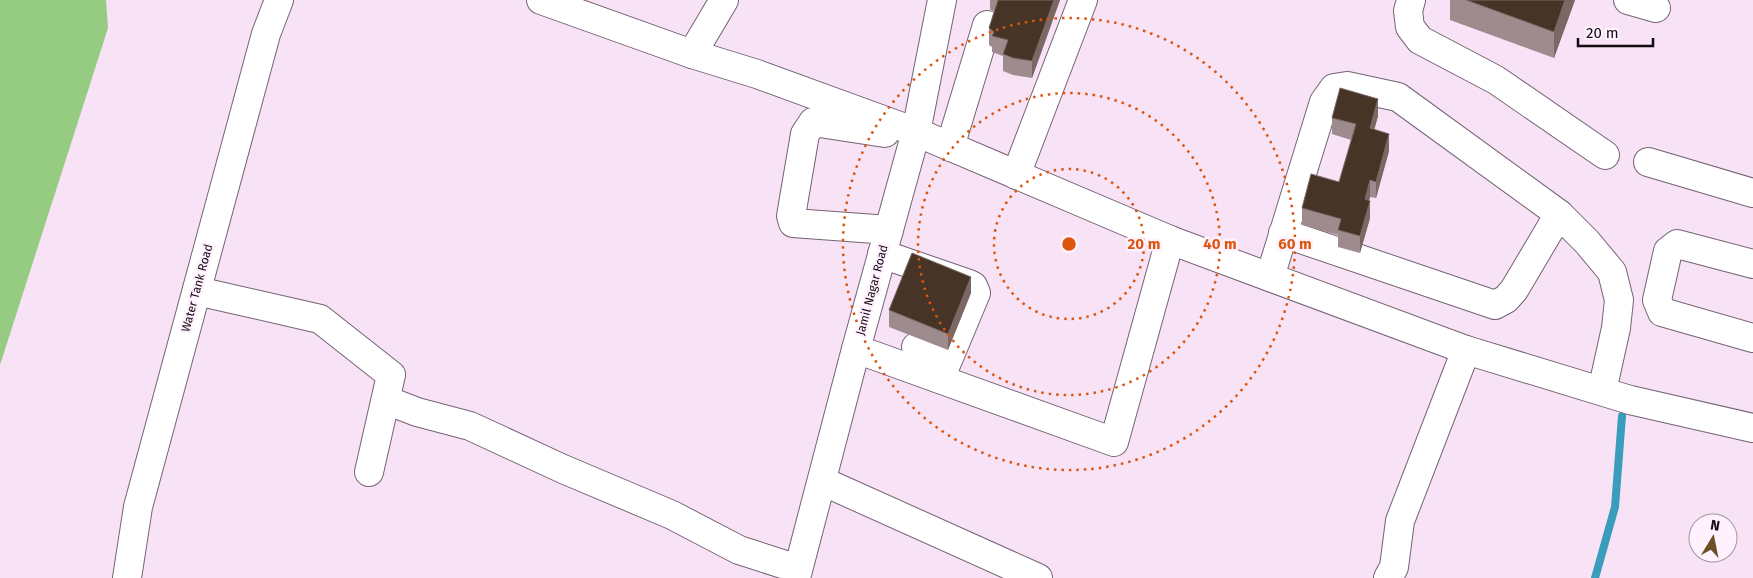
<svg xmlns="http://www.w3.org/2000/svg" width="1753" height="578" font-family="'Fira Sans',sans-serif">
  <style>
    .green { fill: #96cb82 }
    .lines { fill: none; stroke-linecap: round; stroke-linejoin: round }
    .stream { stroke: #3a9dbc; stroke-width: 8 }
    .minor-casing { stroke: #756374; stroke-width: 30 }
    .minor { stroke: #fff; stroke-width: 28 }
    .wall { fill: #9e8b8e }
    .shaded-wall { fill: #7b6865 }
    .building { fill: #463427; stroke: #7b6865 }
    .ring { fill: none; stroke: #dd550c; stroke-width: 2.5; stroke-dasharray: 2.5 5 }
    .labels { text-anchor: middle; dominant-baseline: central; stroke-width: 5; stroke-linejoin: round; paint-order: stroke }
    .street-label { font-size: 12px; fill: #120b11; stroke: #fff2fe }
    .centre { fill: #dd550c; stroke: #fff2fe; stroke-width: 2.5 }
    .ring-label { font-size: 15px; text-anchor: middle; font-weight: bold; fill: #dd550c; stroke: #fff2fe; stroke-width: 5; stroke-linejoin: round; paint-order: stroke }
  </style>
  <rect width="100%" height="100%" fill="#f7e2f6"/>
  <path class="green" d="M0 0H106L108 28 0 365Z"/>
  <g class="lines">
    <path class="stream" d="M1595 578 1615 507 1622 416"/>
    <g class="minor-casing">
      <g id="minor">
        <path d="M541 0 692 54 757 74 916 132 1170 240 1466 350 1630 400 1753 428"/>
        <path d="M1411 0 1408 11 1410 27 1420 40 1496 80 1605 155"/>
        <path d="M1628 0 1656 8"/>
        <path d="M692 54 724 0"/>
        <path d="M885 133 813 122 805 134 791 216 793 223 889 230"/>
        <path d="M950 147 987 25"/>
        <path d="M1648 162 1753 193"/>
        <path d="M1016 175 1083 0"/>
        <path d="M1283 233 1495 305 1506 299 1514 290 1559 214"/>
        <path d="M882 254 969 284 973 286 976 293 940 379"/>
        <path d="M1753 264 1677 244 1668 251 1657 300 1662 312 1753 338"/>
        <path d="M1270 277 1324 102 1334 88 1347 86 1398 97 1559 214 1587 242 1612 272 1619 300 1616 328 1602 391"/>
        <path d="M197 291 320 319 391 375 369 472"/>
        <path d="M916 347 948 357"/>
        <path d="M856 349 1114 442 1170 240"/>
        <path d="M386 400 417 412 470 426 563 469 672 515 739 550 798 569"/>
        <path d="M822 481 1038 578"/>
        <path d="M127 578 138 507 266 34 279 0"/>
        <path d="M796 578 856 349 916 132 942 0"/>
        <path d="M1388 578 1394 567 1400 521 1466 350"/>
      </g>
    </g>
    <use href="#minor" class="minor"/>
  </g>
  <g class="wall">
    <path d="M990 0H1060L1032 78 1013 75 1003 71V56L992 52V47L989 45V28L994 11 990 10Z"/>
    <path d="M1450 0H1575L1554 58 1450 20Z"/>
    <path d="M1378 116 1374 130 1389 151 1376 198 1370 197 1369 201 1370 218 1360 253 1338 247V235L1302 225V208L1339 182 1351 140 1332 134V118Z"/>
    <path d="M971 293 948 350 889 327V310Z"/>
  </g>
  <g class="shaded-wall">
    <path d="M1054 0H1060L1032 78V61Z"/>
    <path d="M1565 0H1575L1554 58V32Z"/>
    <path d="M1378 99V116L1370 145V128Z"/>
    <path d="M1389 134V151L1376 198V182Z"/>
    <path d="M1370 180V197L1365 216V199Z"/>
    <path d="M1370 201V218L1360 253V236Z"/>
    <path d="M971 277V293L948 350V334Z"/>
  </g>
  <g class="building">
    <path d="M998 0H1054L1032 61 1013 58 1003 54 1008 40 992 36 994 32 989 28Z"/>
    <path d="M1466 0H1565L1554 32Z"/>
    <path d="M1340 88 1378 99 1370 128 1389 134 1376 182 1370 180 1365 199 1370 201 1360 236 1338 230 1341 219 1302 208 1311 174 1339 182 1356 124 1332 118Z"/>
    <path d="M912 253 971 277 948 334 889 310Z"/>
  </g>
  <g class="ring">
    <circle cx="1069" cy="244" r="75"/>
    <circle cx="1069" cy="244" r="151"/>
    <circle cx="1069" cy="244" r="226"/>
  </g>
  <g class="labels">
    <g class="street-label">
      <text transform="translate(197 288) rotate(-75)">Water Tank Road</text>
      <text transform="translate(872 290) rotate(-75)">Jamil Nagar Road</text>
    </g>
  </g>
  <circle cx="1069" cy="244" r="8" class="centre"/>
  <g class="ring-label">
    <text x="1144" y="249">20 m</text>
    <text x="1220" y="249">40 m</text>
    <text x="1295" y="249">60 m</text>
  </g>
  <g transform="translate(1713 538) rotate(10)"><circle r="24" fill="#fff2fe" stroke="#a0969f"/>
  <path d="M0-4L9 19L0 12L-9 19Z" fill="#6d5024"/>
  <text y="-8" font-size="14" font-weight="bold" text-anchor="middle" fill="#120b11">N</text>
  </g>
  <path d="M1578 38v8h75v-8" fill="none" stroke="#120b11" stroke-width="2.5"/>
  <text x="1586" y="38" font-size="15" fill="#120b11" stroke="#fff2fe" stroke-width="4" paint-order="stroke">20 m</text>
</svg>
